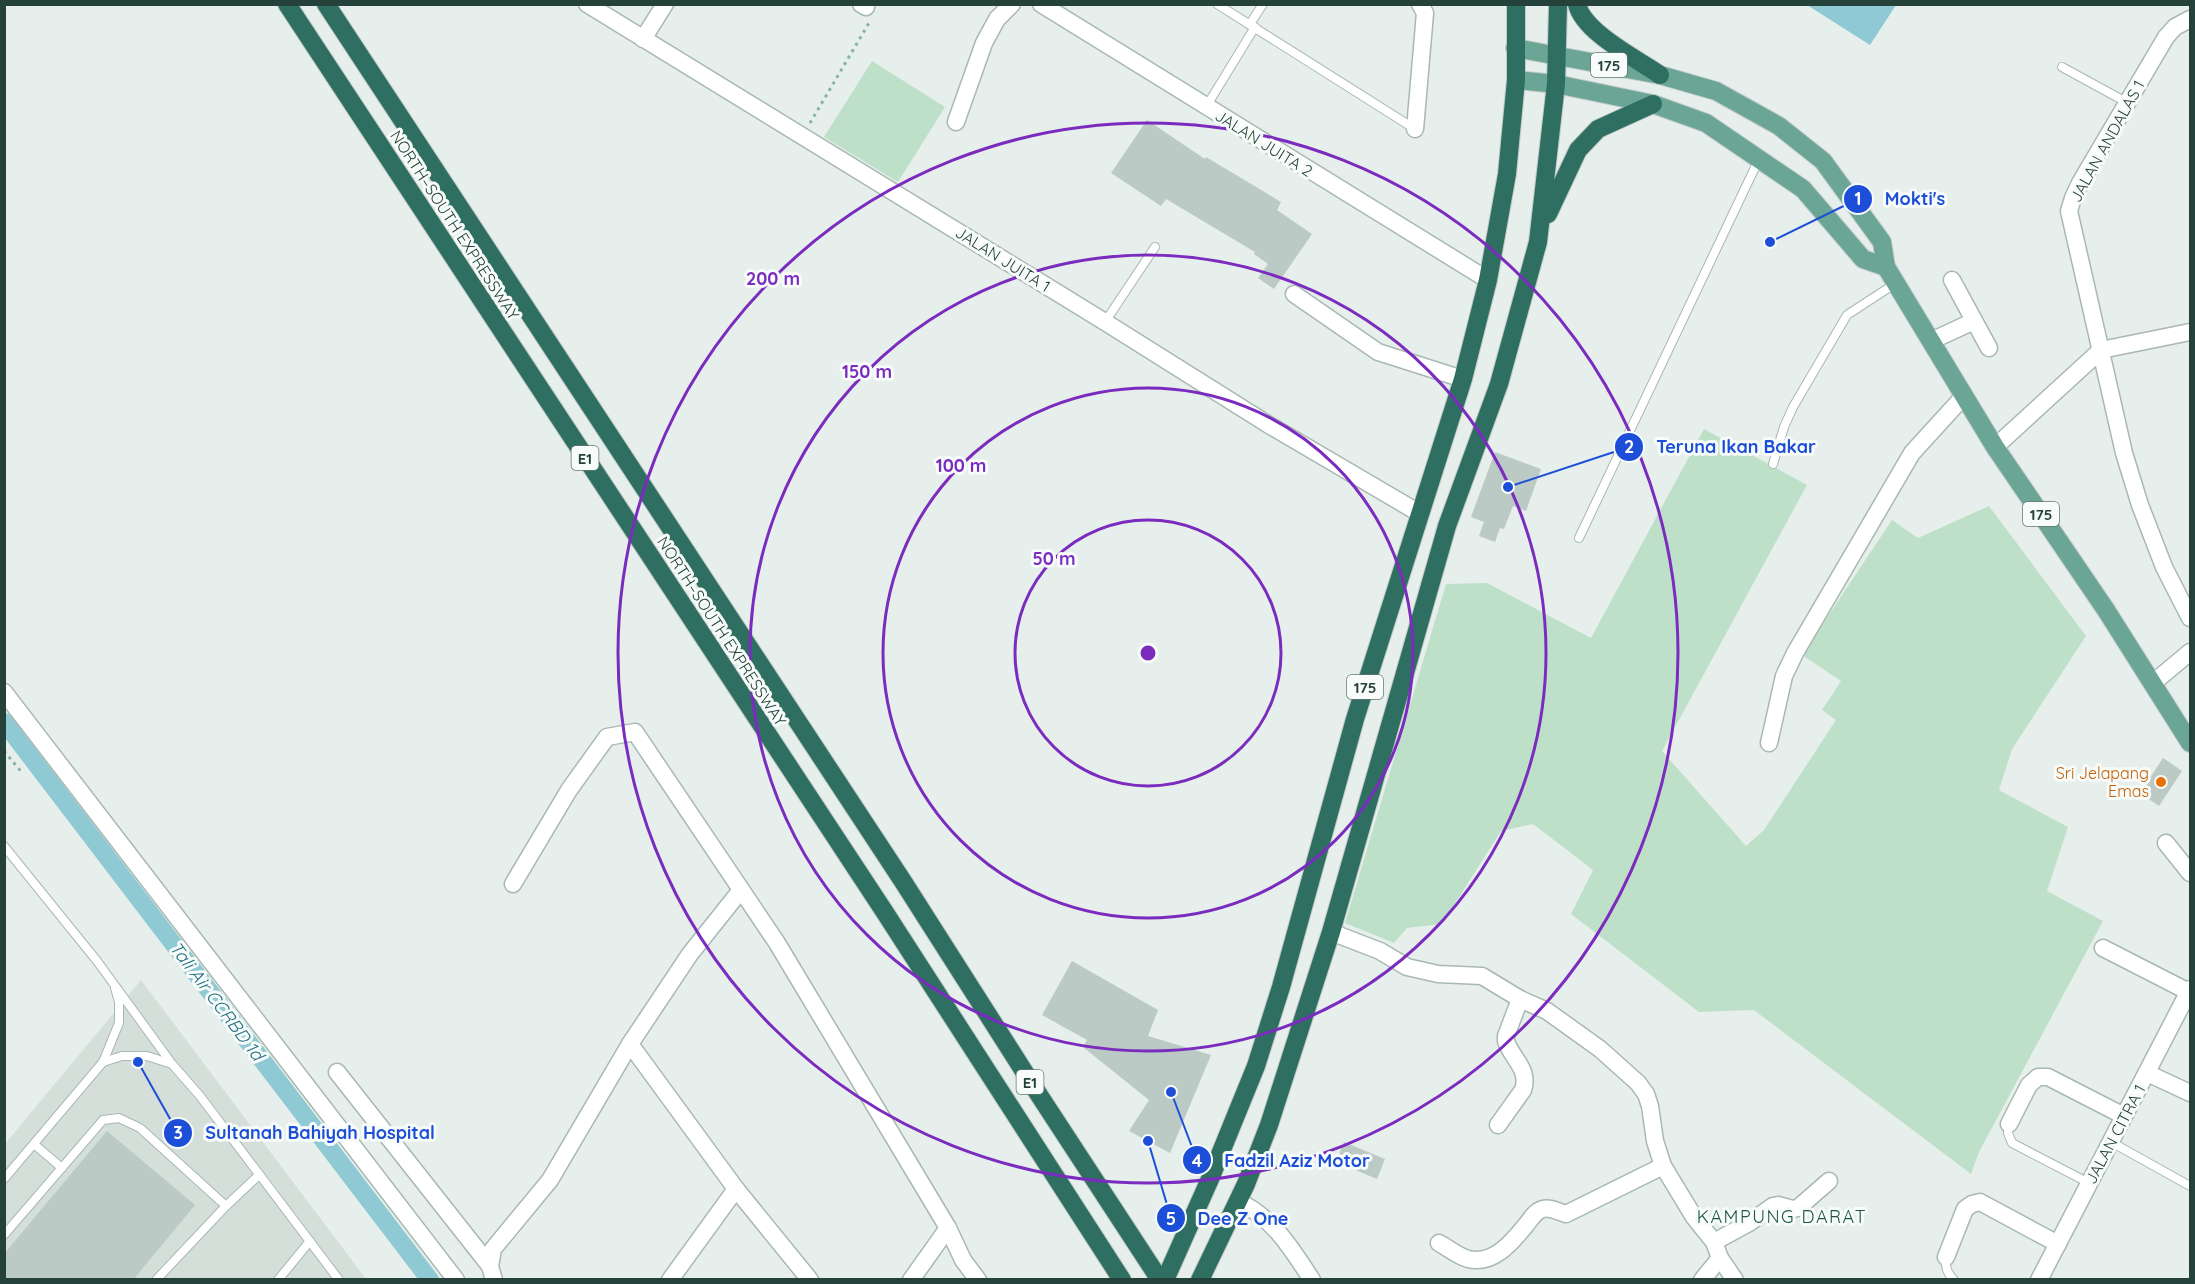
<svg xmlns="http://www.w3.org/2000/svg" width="2195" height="1284" font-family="Quicksand,sans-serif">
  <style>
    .built { fill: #d4dfda }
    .green { fill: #bfe0c8 }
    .water { fill: #8ec9d4 }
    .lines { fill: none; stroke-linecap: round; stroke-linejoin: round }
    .canal { stroke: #8ec9d4; stroke-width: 18 }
    .building { fill: #bbcac4 }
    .lane-casing { stroke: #a8b8b2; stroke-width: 10 }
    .street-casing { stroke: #a8b8b2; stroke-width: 19 }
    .primary-casing { stroke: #c2cac8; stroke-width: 20 }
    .highway-casing { stroke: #c2cac8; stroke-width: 20 }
    .path { stroke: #86b3a5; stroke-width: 3; stroke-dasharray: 3 4.5; stroke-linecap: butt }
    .lane { stroke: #fff; stroke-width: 8 }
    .street { stroke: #fff; stroke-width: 16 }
    .primary { stroke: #6aa596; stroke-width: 18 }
    .highway { stroke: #2f6f62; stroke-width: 18 }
    .ring { fill: none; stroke: #7b2cbf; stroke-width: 3 }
    .food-dot { fill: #e8710a; stroke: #f7fbf9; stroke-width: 2 }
    .labels { text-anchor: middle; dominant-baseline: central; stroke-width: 6; stroke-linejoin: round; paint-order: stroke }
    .shield { fill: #f7fbf9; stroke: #637a73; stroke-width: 1.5 }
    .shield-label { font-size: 15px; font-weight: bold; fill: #24423a }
    .street-label { font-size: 16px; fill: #24423a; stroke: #f7fbf9 }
    .food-label { font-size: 16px; fill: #c56008; stroke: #f7fbf9; text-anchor: end }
    .water-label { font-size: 18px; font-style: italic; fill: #1c6f80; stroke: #f7fbf9 }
    .neighbourhood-label { font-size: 18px; letter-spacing: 1.5px; fill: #1f5548; stroke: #f7fbf9 }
    .centre { fill: #7b2cbf; stroke: #f7fbf9; stroke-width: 3 }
    .ring-label { font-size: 18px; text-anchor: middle; font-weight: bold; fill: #7b2cbf; stroke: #f7fbf9; stroke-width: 6; stroke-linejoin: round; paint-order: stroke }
    .leader { fill: none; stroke: #1d4ed8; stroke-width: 2 }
    .callout-dot { fill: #1d4ed8; stroke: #f7fbf9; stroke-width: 2 }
    .mark-label { font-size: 18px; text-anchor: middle; font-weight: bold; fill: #fff }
    .callout-label { font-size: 18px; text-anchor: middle; font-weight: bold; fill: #1d4ed8; stroke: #f7fbf9; stroke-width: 6; stroke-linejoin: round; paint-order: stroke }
  </style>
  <rect width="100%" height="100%" fill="#e6efeb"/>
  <path class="built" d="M141 980 366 1279 5 1280V1144Z"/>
  <g class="green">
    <path d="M872 61 945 107 898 182 824 137Z"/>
    <path d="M1704 429 1807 485 1662 751 1746 846 1764 830 1836 720 1822 710 1841 681 1802 655 1892 520 1918 538 1989 506 2086 636 2012 749 1999 790 2068 827 2047 891 2103 921 1979 1152 1971 1174 1754 1010 1699 1012 1571 914 1593 870 1533 824 1501 831 1442 924 1407 928 1394 943 1345 923 1446 584 1487 583 1591 638Z"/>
  </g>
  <path class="water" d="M1807 5H1896L1870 45Z"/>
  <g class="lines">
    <path class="canal" d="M4 722 430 1280"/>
  </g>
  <g class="building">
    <path d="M1147 120 1205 159 1206 157 1281 202 1277 210 1312 234 1274 289 1258 278 1268 264 1254 254 1255 252 1166 199 1161 206 1111 173Z"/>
    <path d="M1495 452 1541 469 1526 511 1513 506 1504 529 1500 528 1495 542 1479 536 1484 522 1471 517Z"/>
    <path d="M2163 758 2182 771 2159 806 2140 793Z"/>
    <path d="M1072 961 1158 1010 1148 1036 1211 1055 1170 1153 1129 1131 1149 1100 1083 1047 1087 1040 1042 1015Z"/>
    <path d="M107 1131 195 1205 133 1280H4V1254Z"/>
    <path d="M1344 1142 1385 1159 1377 1179 1336 1162Z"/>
  </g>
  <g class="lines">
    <g class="lane-casing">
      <g id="lane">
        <path d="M1217 4 1415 129"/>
        <path d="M1250 24 1263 4"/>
        <path d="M2062 67 2126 102"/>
        <path d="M1206 107 1255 27"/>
        <path d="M1105 322 1155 247"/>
        <path d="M1773 464 1784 427 1793 407 1847 315 1896 283"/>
        <path d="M1579 538 1759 159"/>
        <path d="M4 846 97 961 172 1064"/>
        <path d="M103 1062 122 1056H147L172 1064 200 1096 339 1280"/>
        <path d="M2009 1124 2008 1133 2012 1143 2089 1183"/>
        <path d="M2111 1142 2190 1186"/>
        <path d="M35 1145 62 1168"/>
        <path d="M4 1179 103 1062 119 1023V1002L115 988"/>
        <path d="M4 1235 103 1120 119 1118 140 1128 226 1206"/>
        <path d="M1946 1257C1945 1267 1947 1273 1954 1280"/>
        <path d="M156 1280 226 1206 259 1175"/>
        <path d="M278 1280 310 1241"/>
      </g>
    </g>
    <g class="street-casing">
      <g id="street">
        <path d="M587 4 1105 322 1269 425 1419 513"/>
        <path d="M861 4 866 7"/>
        <path d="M1041 4 1488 280"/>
        <path d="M2190 19 2175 27 2166 37 2080 183 2073 198 2069 211 2124 453 2140 505 2164 567 2190 618"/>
        <path d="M643 39 665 4"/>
        <path d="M956 122 984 43 997 19 1012 4"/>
        <path d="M1415 129 1425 13 1420 4"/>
        <path d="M1952 280 1989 348"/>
        <path d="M1294 294 1378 352 1463 379"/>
        <path d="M1931 341 1974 321"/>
        <path d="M1995 447 2101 350 2190 332"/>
        <path d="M2153 683 2190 652"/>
        <path d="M4 692 456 1280"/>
        <path d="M1769 743 1784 676 1795 653 1912 453 1964 396"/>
        <path d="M2166 843 2190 873"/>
        <path d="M513 884 569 790 607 737 635 732 777 943 948 1228 963 1260 978 1280"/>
        <path d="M1331 932 1380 951 1407 967 1438 974 1482 976 1520 999 1547 1011 1600 1049 1638 1083 1646 1094 1650 1106 1655 1141 1663 1166 1694 1217 1714 1242 1720 1258 1735 1280"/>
        <path d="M2103 948 2189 992"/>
        <path d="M630 1044 736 1189 810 1280"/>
        <path d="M337 1072 490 1266"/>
        <path d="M2147 1073 2190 1093"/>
        <path d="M2009 1124 2029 1085 2038 1077H2048L2124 1116"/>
        <path d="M1498 1125 1523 1090C1530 1069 1512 1059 1506 1041V1036L1520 999"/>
        <path d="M1238 1201C1273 1218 1291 1248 1312 1280"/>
        <path d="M1714 1242 1749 1223 1773 1206 1778 1205 1793 1209 1798 1208 1829 1181"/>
        <path d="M1439 1243C1448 1248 1458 1256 1468 1259 1494 1265 1512 1242 1526 1225 1531 1219 1535 1211 1543 1209 1550 1207 1559 1212 1566 1214L1663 1166"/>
        <path d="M1946 1257 1965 1209 1972 1204 1980 1202 2058 1244"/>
        <path d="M494 1280 490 1266 493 1249 550 1180 630 1044 690 954 741 890"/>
        <path d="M670 1280 736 1189"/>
        <path d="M911 1280 948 1228"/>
        <path d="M1702 1280 1720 1258"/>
        <path d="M2039 1280 2190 989"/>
      </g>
    </g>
    <g class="primary-casing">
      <g id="primary">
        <path d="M1515 48 1660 75 1716 91 1779 126 1823 161 1882 242 1886 267 1995 447 2106 610 2190 743"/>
        <path d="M1516 80 1556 84 1653 104 1706 123 1803 189 1863 259 1886 267"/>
      </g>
    </g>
    <g class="highway-casing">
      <g id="highway">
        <path d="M287 4 884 911 1122 1280"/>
        <path d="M326 4 904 883 1041 1098 1160 1280"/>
        <path d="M1577 4C1583 32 1637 59 1660 75"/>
        <path d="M1548 214 1578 150 1598 129 1653 104"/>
        <path d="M1165 1280 1210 1179 1256 1066 1281 987 1355 719 1463 379 1488 280 1507 174 1516 80V4"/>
        <path d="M1200 1280 1246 1184 1269 1125 1331 932 1447 526 1499 384 1538 242 1556 84 1558 4"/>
      </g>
    </g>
    <g class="path">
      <path d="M810 123 869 23"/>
      <path d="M4 751 23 774"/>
    </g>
    <use href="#lane" class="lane"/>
    <use href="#street" class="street"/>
    <use href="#primary" class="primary"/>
    <use href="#highway" class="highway"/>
  </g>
  <g class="ring">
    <circle cx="1148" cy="653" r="133"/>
    <circle cx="1148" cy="653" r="265"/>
    <circle cx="1148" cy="653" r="398"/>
    <circle cx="1148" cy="653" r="530"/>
  </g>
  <circle class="food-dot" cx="2161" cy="782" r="6"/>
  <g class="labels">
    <g class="shield">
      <rect x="1591" y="53" width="36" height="24" rx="4.5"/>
      <rect x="571.5" y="446" width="27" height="24" rx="4.5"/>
      <rect x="2023" y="502" width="36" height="24" rx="4.5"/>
      <rect x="1347" y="675" width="36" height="24" rx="4.5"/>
      <rect x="1016.5" y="1070" width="27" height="24" rx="4.5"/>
    </g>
    <g class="shield-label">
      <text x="1609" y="65">175</text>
      <text x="585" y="458">E1</text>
      <text x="2041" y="514">175</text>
      <text x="1365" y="687">175</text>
      <text x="1030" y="1082">E1</text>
    </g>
    <g class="street-label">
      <text transform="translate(2107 141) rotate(-61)">JALAN ANDALAS 1</text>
      <text transform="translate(1264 143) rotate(32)">JALAN JUITA 2</text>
      <text transform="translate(455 225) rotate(57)">NORTH–SOUTH EXPRESSWAY</text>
      <text transform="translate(1003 259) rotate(32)">JALAN JUITA 1</text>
      <text transform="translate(722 631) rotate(57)">NORTH–SOUTH EXPRESSWAY</text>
      <text transform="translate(2115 1134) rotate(-62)">JALAN CITRA 1</text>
    </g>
    <g class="food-label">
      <text x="2149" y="773">Sri Jelapang<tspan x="2149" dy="18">Emas</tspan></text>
    </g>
    <g class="water-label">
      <text transform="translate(217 1001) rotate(53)">Tali Air CCRBD 1d</text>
    </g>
    <g class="neighbourhood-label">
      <text x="1782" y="1216">KAMPUNG DARAT</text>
    </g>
  </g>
  <circle cx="1148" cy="653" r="9" class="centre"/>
  <g class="ring-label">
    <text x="773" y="285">200 m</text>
    <text x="867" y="378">150 m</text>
    <text x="961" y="472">100 m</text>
    <text x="1054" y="565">50 m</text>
  </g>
  <path class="leader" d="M1770 242L1858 199M1508 487L1629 447M138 1062L178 1133M1171 1092L1197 1160M1148 1141L1171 1218"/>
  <g class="callout-dot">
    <circle cx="1770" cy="242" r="6"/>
    <circle cx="1508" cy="487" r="6"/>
    <circle cx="138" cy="1062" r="6"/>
    <circle cx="1171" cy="1092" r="6"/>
    <circle cx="1148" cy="1141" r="6"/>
    <circle cx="1858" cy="199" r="15"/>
    <circle cx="1629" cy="447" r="15"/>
    <circle cx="178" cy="1133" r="15"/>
    <circle cx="1197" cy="1160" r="15"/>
    <circle cx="1171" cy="1218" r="15"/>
  </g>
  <g class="mark-label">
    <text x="1858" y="205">1</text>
    <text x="1629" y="453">2</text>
    <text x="178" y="1139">3</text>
    <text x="1197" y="1167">4</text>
    <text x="1171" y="1225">5</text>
  </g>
  <g class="callout-label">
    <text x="1915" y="205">Mokti's</text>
    <text x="1736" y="453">Teruna Ikan Bakar</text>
    <text x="320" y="1139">Sultanah Bahiyah Hospital</text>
    <text x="1297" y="1167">Fadzil Aziz Motor</text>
    <text x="1243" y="1225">Dee Z One</text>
  </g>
  <rect width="2195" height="1284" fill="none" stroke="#24423a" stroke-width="12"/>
</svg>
